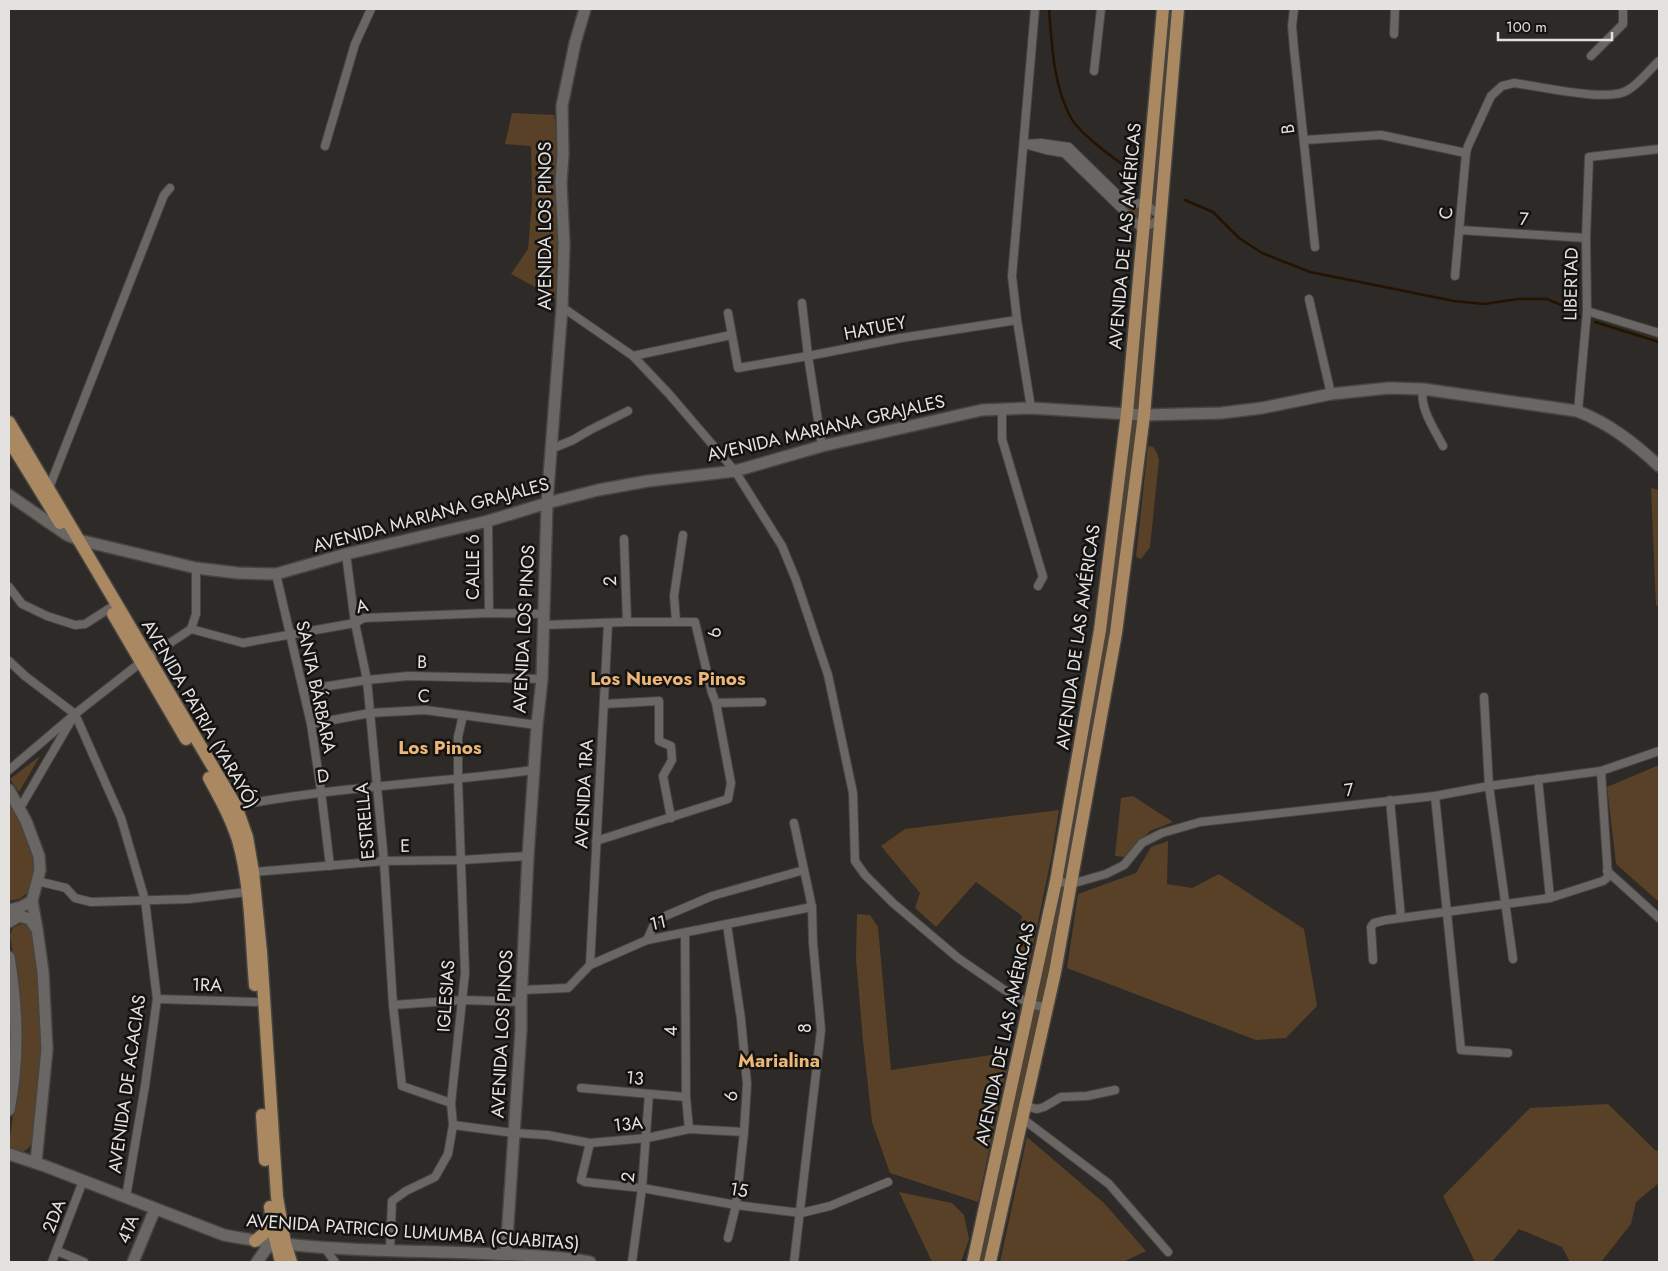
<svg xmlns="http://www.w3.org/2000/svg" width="1668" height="1271" font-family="Jost,sans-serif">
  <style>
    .green { fill: #584126 }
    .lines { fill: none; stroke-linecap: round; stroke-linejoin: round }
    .stream { stroke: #251300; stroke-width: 2.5 }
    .street-casing { stroke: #464542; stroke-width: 10 }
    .secondary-casing { stroke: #464542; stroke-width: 14 }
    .primary-casing { stroke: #464542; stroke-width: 15 }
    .street { stroke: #696663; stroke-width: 8 }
    .secondary { stroke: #696663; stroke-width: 11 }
    .primary { stroke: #a98862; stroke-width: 12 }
    .labels { text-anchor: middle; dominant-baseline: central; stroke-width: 5; stroke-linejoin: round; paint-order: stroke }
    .street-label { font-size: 18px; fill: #e3e2e0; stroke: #141312 }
    .neighbourhood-label { font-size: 19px; font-weight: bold; fill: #ebb678; stroke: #141312 }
  </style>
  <rect width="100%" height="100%" fill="#2d2a27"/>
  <g class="green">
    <path d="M1168 9H1174L1158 209 1151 203Z"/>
    <path d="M512 113 554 115 557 133 558 241 557 299 511 274 528 249 532 201 531 146 505 144Z"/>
    <path d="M1068 150 1123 203 1141 206 1140 222 1066 151Z"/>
    <path d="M1156 225 1139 410 1132 409 1148 230Z"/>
    <path d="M1131 419H1139L1115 606 1067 880 1061 879Z"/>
    <path d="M1148 446 1153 447 1157 453 1159 460 1150 547 1141 559 1136 557Z"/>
    <path d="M1651 488 1659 490V605L1656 606Z"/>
    <path d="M40 756 19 792 10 779Z"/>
    <path d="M1659 765V902L1616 864 1607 787Z"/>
    <path d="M1133 796 1173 822 1150 831 1125 857 1115 856 1121 798Z"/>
    <path d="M9 798 15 808 36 868 29 892 19 899 9 901Z"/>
    <path d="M1059 810 1052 854 1027 975 1012 969 1022 916 976 882 936 927 915 908 920 893 881 846 905 829Z"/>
    <path d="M1168 841 1167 884 1192 888 1219 874 1304 929 1317 1006 1286 1038 1256 1040 1067 968 1078 894 1136 873 1151 847Z"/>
    <path d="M1060 885 1066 886 1044 1003 1036 1002Z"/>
    <path d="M857 914 870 915 878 927 891 1070 998 1054 1006 1071 978 1202 890 1173 872 1122 863 1041 856 959Z"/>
    <path d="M21 924 25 925 31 929C38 965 44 1003 43 1040 42 1075 37 1109 31 1144 26 1154 15 1155 9 1145L16 1091V973L10 935 13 928Z"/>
    <path d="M1034 1008 1043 1010 985 1262H979Z"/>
    <path d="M1608 1104 1656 1151 1659 1150V1183L1636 1202 1631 1224 1601 1262H1570L1562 1247 1519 1229 1492 1262H1475L1443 1196 1530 1108Z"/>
    <path d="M1027 1137 1104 1203 1146 1251 1123 1262H1000Z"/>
    <path d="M899 1192 952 1203 964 1215 969 1239 961 1262H932Z"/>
  </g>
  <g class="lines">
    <g class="stream">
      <path d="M1049 9C1052 45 1053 85 1071 118 1081 136 1120 162 1138 176"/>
      <path d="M1185 200 1213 212 1239 238 1262 253 1310 272 1454 301 1484 304 1518 299H1547L1561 305 1580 317"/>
      <path d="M1595 322 1659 342"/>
    </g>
    <g class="street-casing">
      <g id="street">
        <path d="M1294 9 1292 26 1294 49 1315 247"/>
        <path d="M1394 34 1395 9"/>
        <path d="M1591 56 1623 24V9"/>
        <path d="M1094 71 1101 9"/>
        <path d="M1305 140 1381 135 1466 153"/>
        <path d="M1041 143 1069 147 1124 201 1135 204 1144 202 1162 218 1144 228 1139 226 1064 153 1046 150 1024 144Z"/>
        <path d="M325 146 355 44 371 9"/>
        <path d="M1460 230 1586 238"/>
        <path d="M1455 276 1466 153 1468 146 1491 96 1502 86 1514 83C1539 86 1609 103 1628 90 1640 83 1649 70 1659 61"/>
        <path d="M1309 299 1331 394"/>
        <path d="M802 303 808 356 822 446"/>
        <path d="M562 307 633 356 669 394 735 471 782 546 796 580 828 675 853 793 855 861 865 875 893 903 958 958 1003 989 1030 1004 1048 1008"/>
        <path d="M1587 311 1659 333"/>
        <path d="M728 313 738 368 808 356 901 338 1017 320"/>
        <path d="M633 356 731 335"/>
        <path d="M1423 389C1419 408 1435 430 1443 446"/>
        <path d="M1031 408 1017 320 1012 276 1035 9"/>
        <path d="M1002 410V439L1043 577 1038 586"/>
        <path d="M1578 411 1587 311 1586 238 1589 157 1659 149"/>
        <path d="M551 449 573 440 590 430 628 411"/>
        <path d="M49 488 164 195 170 188"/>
        <path d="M488 521 489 613"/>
        <path d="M624 539 627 622"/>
        <path d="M346 554 355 623 367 680 384 861 393 1005 402 1086 451 1103"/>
        <path d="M276 574 311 724 321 791 330 866"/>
        <path d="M9 587 22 604 47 616 75 625 85 624 110 608"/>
        <path d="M676 621 674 596 683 535"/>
        <path d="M544 625 627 622H695L712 693 716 703 731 783 728 799 596 841"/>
        <path d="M191 629 243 643 355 623 364 618 489 613 544 614"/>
        <path d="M9 661 25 676 75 714 121 818 145 900 157 999 145 1086 126 1197"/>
        <path d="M303 690 367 680 408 676 542 679"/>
        <path d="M1484 697 1489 786 1513 959"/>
        <path d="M716 703 762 702"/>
        <path d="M604 704 659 701V741L671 746 672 760 663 776 671 818"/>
        <path d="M311 724 370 713 425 710 537 725"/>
        <path d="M9 770 75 714 140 663 191 629 196 614V568"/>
        <path d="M1538 779 1550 898"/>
        <path d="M1435 796 1461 1050 1508 1053"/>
        <path d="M1390 800 1401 918"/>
        <path d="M236 806C334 787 434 783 534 770"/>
        <path d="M20 808 72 719"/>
        <path d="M1607 871 1659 918"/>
        <path d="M253 872 384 861 462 860 528 856"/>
        <path d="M37 881 66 888 75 898 91 902 189 899 247 892"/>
        <path d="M1056 881 1071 884 1106 874 1124 865 1142 843 1162 833 1200 822 1435 796 1489 786 1601 771 1659 751"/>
        <path d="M727 925 741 1019 747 1084 744 1132 736 1205 728 1238"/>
        <path d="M685 933 686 1097 689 1129"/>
        <path d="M647 940 656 920 712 896 804 870"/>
        <path d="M1373 960 1371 927 1374 923 1386 920 1550 898 1603 881 1608 877 1601 771"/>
        <path d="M590 965 608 624"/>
        <path d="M522 990 568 988 590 965 647 940 812 907"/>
        <path d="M157 999 256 1002"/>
        <path d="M393 1005 463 1000 521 1002"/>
        <path d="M581 1088 686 1097"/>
        <path d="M1025 1106 1037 1109 1044 1107 1061 1097 1087 1096 1115 1090"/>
        <path d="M1023 1119 1109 1184 1168 1252"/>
        <path d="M453 1125 514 1133 547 1135 590 1143 647 1138 689 1129 744 1132"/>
        <path d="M590 1143 581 1180 585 1182 642 1188 736 1205 801 1213 830 1206 888 1182"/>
        <path d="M324 1247 335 1262"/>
        <path d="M390 1250 392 1201 406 1191 435 1177 448 1154 453 1125 451 1103 465 973 458 780V737L463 715"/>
        <path d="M57 1251 84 1262"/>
        <path d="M52 1262 83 1181"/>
        <path d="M632 1262 642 1188 649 1094"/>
        <path d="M794 1262 821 1030 813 943 812 907 794 823"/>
      </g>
    </g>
    <g class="secondary-casing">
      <g id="secondary">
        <path d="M9 495 67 535 79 540 196 568 238 573 276 574 346 554 488 521 547 503 598 490 648 481 735 471 822 446 982 410 1031 408 1144 415 1221 413 1262 408 1331 394 1389 388 1423 389 1577 411C1609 423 1634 443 1659 466"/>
        <path d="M9 790 26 821 39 856 40 870 32 901 37 929 43 972 47 1049 36 1162"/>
        <path d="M9 910 21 907 32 901"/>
        <path d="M9 922 19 916 30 919 36 928"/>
        <path d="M9 957C17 1006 19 1061 9 1110"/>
        <path d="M9 1154 45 1166 224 1235C305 1251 389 1250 472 1253 511 1255 551 1255 590 1262"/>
        <path d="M506 1254 521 1029V1002L528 856 537 725 542 679 547 503 562 307 564 244 561 183 563 154 562 106 575 43 585 9"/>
        <path d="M133 1262 155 1209"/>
        <path d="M257 1262 266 1249 275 1243"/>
      </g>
    </g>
    <g class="primary-casing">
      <g id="primary">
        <path d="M9 422 236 806 247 837 253 872 261 952 277 1197 285 1243 291 1262"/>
        <path d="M9 440 60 523"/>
        <path d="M113 614 186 739"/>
        <path d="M209 778C220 798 231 818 238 840 251 885 251 938 255 985"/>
        <path d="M262 1115 265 1160"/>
        <path d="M270 1207 274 1234 281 1262"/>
        <path d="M255 1241 267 1231 271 1220"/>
        <path d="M973 1262 1056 881 1100 630 1127 413 1163 9"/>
        <path d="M990 1262 1055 972 1116 633 1144 415 1178 9"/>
      </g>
    </g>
    <use href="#street" class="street"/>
    <use href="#secondary" class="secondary"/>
    <use href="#primary" class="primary"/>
  </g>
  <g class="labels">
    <g class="street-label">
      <text transform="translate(1288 129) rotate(-97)">B</text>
      <text transform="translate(1446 213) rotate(-85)">C</text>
      <text transform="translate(1524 219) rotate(4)">7</text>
      <text transform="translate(545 226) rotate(-90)">AVENIDA LOS PINOS</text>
      <text transform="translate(1125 236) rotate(-85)">AVENIDA DE LAS AMÉRICAS</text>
      <text transform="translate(1571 284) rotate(-89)">LIBERTAD</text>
      <text transform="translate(875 328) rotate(-11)">HATUEY</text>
      <text transform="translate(826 428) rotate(-13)">AVENIDA MARIANA GRAJALES</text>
      <text transform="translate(431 515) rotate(-15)">AVENIDA MARIANA GRAJALES</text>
      <text transform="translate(473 567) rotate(-90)">CALLE 6</text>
      <text transform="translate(610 581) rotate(-92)">2</text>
      <text transform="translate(362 606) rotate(-13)">A</text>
      <text transform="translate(524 629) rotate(-87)">AVENIDA LOS PINOS</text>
      <text transform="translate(714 633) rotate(76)">9</text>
      <text transform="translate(1078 637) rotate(-82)">AVENIDA DE LAS AMÉRICAS</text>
      <text transform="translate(422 662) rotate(1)">B</text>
      <text transform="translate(316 687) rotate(78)">SANTA BÁRBARA</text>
      <text transform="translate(424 696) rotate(2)">C</text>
      <text transform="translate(200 714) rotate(60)">AVENIDA PATRIA (YARAYÓ)</text>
      <text transform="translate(323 776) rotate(-7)">D</text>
      <text transform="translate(1349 790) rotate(-8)">7</text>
      <text transform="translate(584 794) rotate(-87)">AVENIDA 1RA</text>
      <text transform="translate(365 821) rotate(-95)">ESTRELLA</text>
      <text transform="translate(405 846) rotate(-1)">E</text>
      <text transform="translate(658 923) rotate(-12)">11</text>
      <text transform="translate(207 985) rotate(2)">1RA</text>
      <text transform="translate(446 996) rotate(-86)">IGLESIAS</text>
      <text transform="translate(805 1028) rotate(-90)">8</text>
      <text transform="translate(671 1031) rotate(-90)">4</text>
      <text transform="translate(502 1034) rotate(-87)">AVENIDA LOS PINOS</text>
      <text transform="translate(1005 1034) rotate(-78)">AVENIDA DE LAS AMÉRICAS</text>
      <text transform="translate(635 1078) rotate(5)">13</text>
      <text transform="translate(127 1084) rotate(-82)">AVENIDA DE ACACIAS</text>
      <text transform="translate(731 1096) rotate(-87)">6</text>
      <text transform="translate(628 1124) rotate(-6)">13A</text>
      <text transform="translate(628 1177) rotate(-84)">2</text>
      <text transform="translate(739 1190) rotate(9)">15</text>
      <text transform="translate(54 1216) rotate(-69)">2DA</text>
      <text transform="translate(128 1229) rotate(-67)">4TA</text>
      <text transform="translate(413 1232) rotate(4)">AVENIDA PATRICIO LUMUMBA (CUABITAS)</text>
    </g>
    <g class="neighbourhood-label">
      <text x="668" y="678">Los Nuevos Pinos</text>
      <text x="440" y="747">Los Pinos</text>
      <text x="779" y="1060">Marialina</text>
    </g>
  </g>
  <rect width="1668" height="1271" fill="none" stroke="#e3e2e0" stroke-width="20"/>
  <path d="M1498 32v8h114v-8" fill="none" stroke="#e3e2e0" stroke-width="2.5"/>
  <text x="1506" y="32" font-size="15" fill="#e3e2e0" stroke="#141312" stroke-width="4" paint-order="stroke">100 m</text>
</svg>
